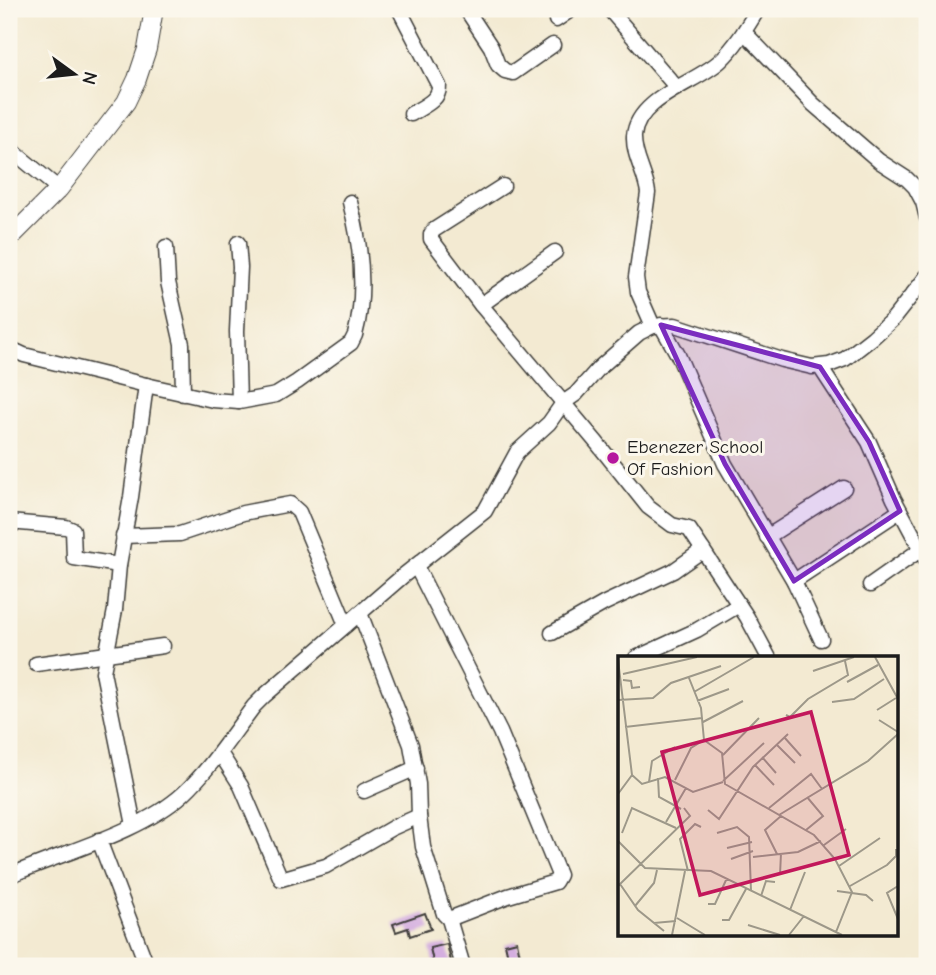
<svg xmlns="http://www.w3.org/2000/svg" width="936" height="975" font-family="'Comic Neue',sans-serif">
  <style>
    .building { fill: #d4aedf }
    .lines { fill: none; stroke-linecap: round; stroke-linejoin: round }
    .minor-casing { stroke: #3c3b37; stroke-width: 17 }
    .tertiary-casing { stroke: #3c3b37; stroke-width: 20 }
    .minor { stroke: #fff; stroke-width: 14 }
    .tertiary { stroke: #fff; stroke-width: 18 }
    .marked { fill: #7b2cbf; fill-opacity: 0.2; stroke: #7b2cbf; stroke-width: 5; stroke-linejoin: round }
    .poi-dot { fill: #b5179e; stroke: #fbf7ec; stroke-width: 2.5 }
    .labels { text-anchor: middle; dominant-baseline: central; stroke-width: 6; stroke-linejoin: round; paint-order: stroke }
    .poi-label { font-size: 19px; fill: #1c1c1c; stroke: #fbf7ec; text-anchor: start }
    .inset-road { fill: none; stroke: #9d9889; stroke-width: 2 }
    .view { fill: #c2185b; fill-opacity: 0.15; stroke: #c2185b; stroke-width: 3.5 }
    .inset-edge { fill: none; stroke: #1c1c1c; stroke-width: 3.5 }
  </style>
  <rect width="100%" height="100%" fill="#fbf7ec"/>
  <filter id="ink" filterUnits="userSpaceOnUse"><feTurbulence type="fractalNoise" baseFrequency=".0143" numOctaves="2"/><feDisplacementMap in="SourceGraphic" scale="14" xChannelSelector="R" yChannelSelector="G"/><feConvolveMatrix kernelMatrix="1 2 1 2 8 2 1 2 1" color-interpolation-filters="sRGB"/></filter>
  <filter id="wash" filterUnits="userSpaceOnUse"><feTurbulence type="fractalNoise" baseFrequency=".00686" numOctaves="4" result="noise"/><feDisplacementMap in="SourceGraphic" scale="28" xChannelSelector="R" yChannelSelector="G"/><feGaussianBlur stdDeviation="1.57" result="paint"/><feColorMatrix in="noise" values="0 0 0 0 0 0 0 0 0 0 0 0 0 0 0 0 0 1.4 0 .05"/><feComposite in="paint" operator="in"/></filter>
  <g filter="url(#wash)">
    <rect width="100%" height="100%" fill="#f3ead2"/>
    <g id="blocks">
      <g class="building">
        <path d="M425 913 431 929 410 936 408 928 396 932 393 924Z"/>
        <path d="M517 941 522 966H510L505 944Z"/>
        <path d="M447 944 452 966H434L430 948Z"/>
      </g>
    </g>
  </g>
  <g filter="url(#ink)">
    <use href="#blocks" fill-opacity="0" stroke="#3c3b37" stroke-width="2"/>
    <g class="lines">
      <g class="minor-casing">
        <g id="minor">
          <path d="M399 9 439 86C440 100 422 107 411 114"/>
          <path d="M466 9 491 47 498 65 505 71 513 73 553 45"/>
          <path d="M609 9 677 88"/>
          <path d="M556 20 572 9"/>
          <path d="M744 32 813 104 879 161 907 179 915 187 923 202 927 218"/>
          <path d="M9 148 59 189"/>
          <path d="M503 186 434 230 431 234V239L481 305 597 443 648 507 672 525 689 529 747 617 769 658"/>
          <path d="M238 243 240 267 237 331 239 402"/>
          <path d="M166 247 168 282 182 344 183 394"/>
          <path d="M481 305 555 252"/>
          <path d="M661 325 678 355 725 464 794 581 821 639"/>
          <path d="M653 326 638 292 636 277 648 193C646 174 633 156 634 136 637 98 696 83 720 61 736 46 747 27 758 9"/>
          <path d="M9 348 24 355 146 385 213 400 239 402 276 395 297 382 351 343 355 335C367 291 361 245 350 202"/>
          <path d="M820 367 869 442 894 499 927 561"/>
          <path d="M9 522 66 527 73 530 74 558 119 565"/>
          <path d="M123 536 180 534 243 513 290 504 299 512 346 625"/>
          <path d="M767 537 844 488"/>
          <path d="M416 566 500 732 559 875 555 882 508 896 449 919"/>
          <path d="M794 581 900 511"/>
          <path d="M870 585 920 550"/>
          <path d="M360 613 411 745 418 784 419 816 423 847 444 914 449 919 463 966"/>
          <path d="M552 633 605 603 673 571 703 550"/>
          <path d="M636 658 697 630 739 605"/>
          <path d="M36 664 163 646"/>
          <path d="M220 753 241 786 281 879 326 866 392 828 419 816"/>
          <path d="M364 791 416 768"/>
          <path d="M134 825 103 672 115 610 119 565 131 497 146 385"/>
          <path d="M99 840 147 966"/>
          <path d="M9 876C63 852 140 833 183 794 211 768 231 736 254 706L264 696 404 575 485 511 517 452 549 423 563 403 576 394 599 368 639 333 653 326 675 325 782 360 812 367 829 365 845 359 872 338 893 319 927 276"/>
        </g>
      </g>
      <g class="tertiary-casing">
        <path id="tertiary" d="M9 239 59 189 126 102 137 79 147 49 154 9"/>
      </g>
      <use href="#minor" class="minor"/>
      <use href="#tertiary" class="tertiary"/>
    </g>
  </g>
  <path class="marked" d="M661 325 820 367 869 442 900 511 794 581 725 464Z"/>
  <circle class="poi-dot" cx="613" cy="458" r="7"/>
  <g class="labels">
    <g class="poi-label">
      <text x="627" y="447">Ebenezer School<tspan x="627" dy="22">Of Fashion</tspan></text>
    </g>
  </g>
  <g transform="translate(618 656)">
    <rect width="280" height="280" fill="#f3ead2"/>
    <path class="inset-road" d="M257 1 280 43M0 4 14 119 0 138M195 15 236 1M5 18 79 1M71 22 83 52 86 84M5 24 13 25 14 32 22 31M229 26 260 9M76 36 136 1M0 44 35 42 53 27 103 10M79 45 111 33M214 46 236 43 266 23M259 54 278 42M168 59 172 61 190 43 230 19 227 5M261 64 280 76M85 66 125 45M7 71 84 62M166 81 183 100M86 84 104 97 107 128 196 179 217 203 234 236 218 276M159 89 177 107M105 99 141 62M144 101 158 117M137 109 156 129M14 119 24 128 47 121 75 136 105 126M40 122 41 141 63 153M57 124 73 92 86 84M105 125 146 87M31 126 34 105 57 91M151 152 193 118 204 133M90 154 101 163 135 111 170 78M161 159 250 105 280 78M48 166 68 132M188 174 205 160 189 141M4 177 14 152 58 172M99 177 119 171 131 181 133 235M0 185 27 212 93 215 224 279M206 189 228 173M109 192 134 186M159 198 147 174 163 160M135 201 180 196 203 185M113 203 135 195M221 210 262 182M70 215 62 183 77 168 83 171M162 219 163 197M2 228 20 254 46 275M0 230 72 160 66 152M232 230 269 209 278 200V193M280 230 269 237 280 263M219 235 248 239 255 245M143 240 148 225 157 226M90 248H97L109 222M17 250 36 227 39 214M172 254 187 216M59 262 87 279M104 264H111L128 233M36 267 58 265M130 269 162 279M54 279 67 215M171 279 186 260"/>
    <path class="view" d="M193 56 231 199 82 239 44 96Z"/>
    <rect width="280" height="280" class="inset-edge"/>
  </g>
  <rect width="936" height="975" fill="none" stroke="#fbf7ec" stroke-width="35"/>
  <g transform="translate(74 74) rotate(105)" stroke="#fbf7ec" stroke-width="5" paint-order="stroke">
  <path d="M0-5L12 26L0 18L-12 26Z" fill="#1c1c1c"/>
  <text y="-10" font-size="19" font-weight="bold" text-anchor="middle" fill="#1c1c1c">N</text>
  </g>
</svg>
